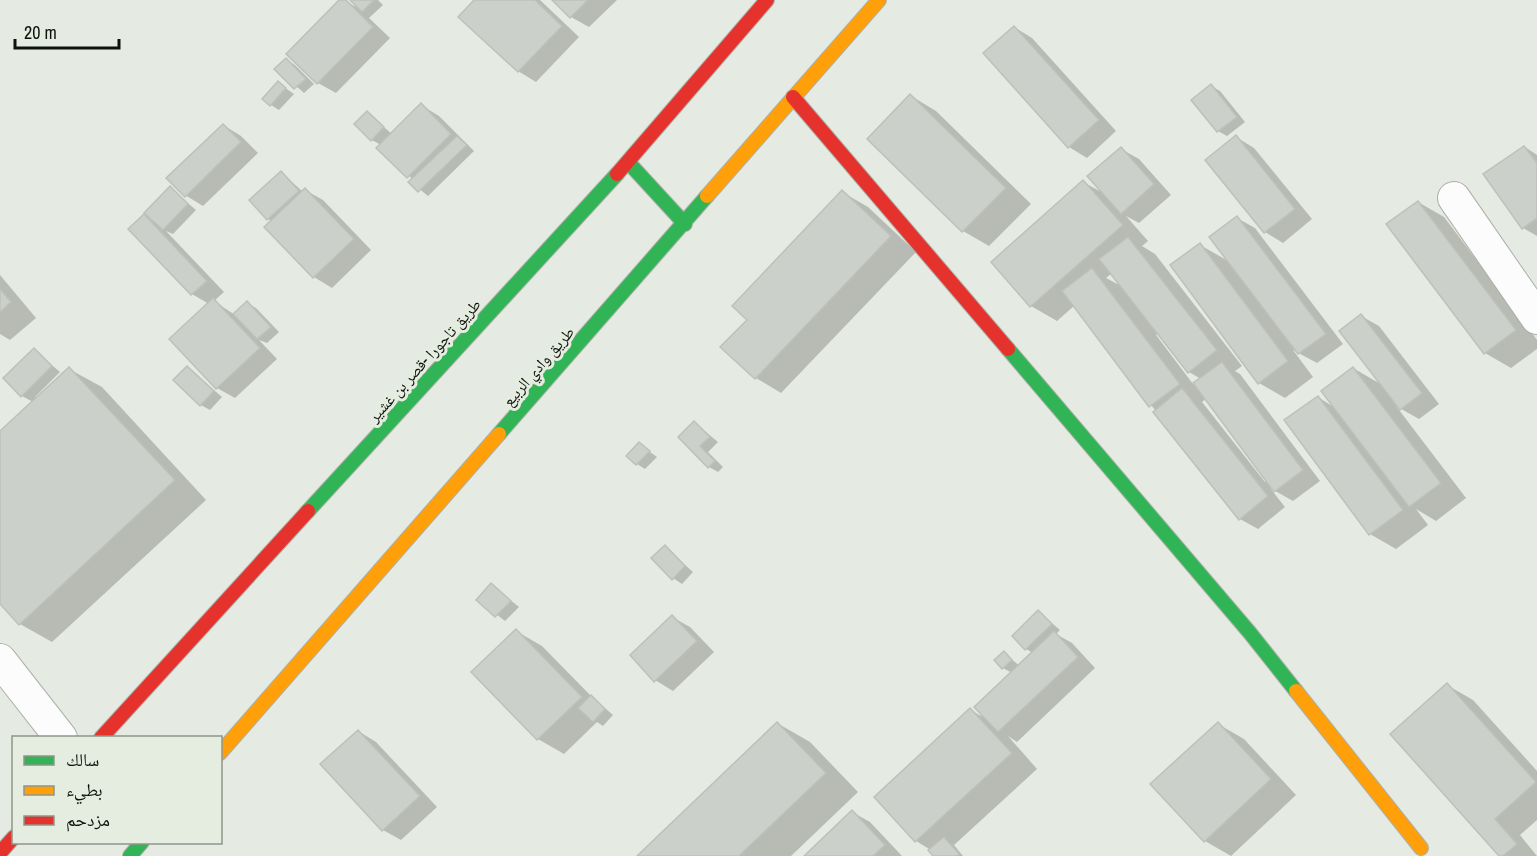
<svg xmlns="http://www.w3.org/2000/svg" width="1537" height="856" font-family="'Archivo Narrow','Noto Naskh Arabic',sans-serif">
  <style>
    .shadow { fill: #0003; fill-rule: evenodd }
    .building { fill: #ccd0ca; stroke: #bdc1bb; stroke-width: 1.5 }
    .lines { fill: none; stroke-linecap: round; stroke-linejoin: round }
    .street-casing { stroke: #acb0aa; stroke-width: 34 }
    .fast-casing { stroke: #acb0aa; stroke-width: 16 }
    .slow-casing { stroke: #acb0aa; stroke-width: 16 }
    .jam-casing { stroke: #acb0aa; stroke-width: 16 }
    .street { stroke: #fbfcfb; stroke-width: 32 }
    .fast { stroke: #30b455; stroke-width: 14 }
    .slow { stroke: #ff9f0a; stroke-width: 14 }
    .jam { stroke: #e5322d; stroke-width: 14 }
    .labels { text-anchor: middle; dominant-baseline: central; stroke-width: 6; stroke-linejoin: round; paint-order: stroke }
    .street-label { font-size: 16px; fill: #0f110d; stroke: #e4eddf }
  </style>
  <rect width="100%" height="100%" fill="#e5eae2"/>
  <g class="shadow">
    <path d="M341 0 359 8 352 0H378L383 5 369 18 390 38 336 93 318 83 288 54Z"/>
    <path d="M476 0H540L579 37 536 82 518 71Z"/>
    <path d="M554 0H617L589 27 571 17Z"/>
    <path d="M1014 27 1032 38 1116 131 1087 158 1069 147 985 54Z"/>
    <path d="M287 60 295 65 314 84 304 93 277 69Z"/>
    <path d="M278 83 294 94 279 110 271 105Z"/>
    <path d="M1211 86 1220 91 1245 122 1227 136 1218 131Z"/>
    <path d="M911 96 936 111 1031 204 989 246 963 231 869 138Z"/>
    <path d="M421 105 439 116 474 151 428 196 411 182 413 180 381 145 372 140 367 113 392 134Z"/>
    <path d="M223 125 241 136 258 153 203 206 185 195Z"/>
    <path d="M1236 137 1254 148 1312 219 1283 243 1265 232Z"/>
    <path d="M1525 147 1537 155V236L1523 228Z"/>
    <path d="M1121 149 1139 159 1171 195 1139 223 1126 216 1148 241 1142 246 1155 254 1242 366 1235 371 1240 374 1320 481 1293 501 1270 488 1285 507 1258 529 1240 519 1074 306 1057 321 1031 306 993 262 1083 182 1105 194ZM1112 273 1123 287 1106 278ZM1159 333 1189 372 1201 379 1193 384 1156 335ZM1207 398 1267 480 1265 482 1202 402Z"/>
    <path d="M281 172 303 192 305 190 323 200 371 250 332 288 314 277 266 227 272 221 268 219Z"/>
    <path d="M170 188 196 210 173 234 166 231 224 292 214 301 235 315 247 303 256 308 279 332 267 343 259 340 277 359 235 398 217 388 171 340 209 304 192 294 144 216 156 223Z"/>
    <path d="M842 192 868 207 916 252 781 393 756 378 749 319Z"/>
    <path d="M1418 202 1444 217 1537 340V349L1511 368 1485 353 1388 225Z"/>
    <path d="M1237 218 1255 228 1343 344 1317 363 1293 350 1313 377 1285 398 1259 383 1200 245 1230 262Z"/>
    <path d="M0 275 36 318 10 340 0 334Z"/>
    <path d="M1361 316 1379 326 1439 404 1419 419 1396 406 1466 498 1436 521 1416 509 1428 525 1396 549 1370 534 1318 397 1335 408 1353 368 1384 386Z"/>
    <path d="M34 350 60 372 35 397 37 399 69 369 102 387 206 500 52 642 20 624 0 602V433L33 402 22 396Z"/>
    <path d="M187 367 222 397 210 410 201 405Z"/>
    <path d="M695 423 718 442 708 452 723 467 718 472 709 467 680 437Z"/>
    <path d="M639 444 657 457 645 469 637 464Z"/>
    <path d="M665 547 693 572 682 584 673 578Z"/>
    <path d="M491 585 519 607 505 621 478 600Z"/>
    <path d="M1039 612 1060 630 1056 634 1072 643 1095 668 1017 742 1008 736 1037 769 954 845 963 856H935L931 850 916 841 970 710 987 719 1012 673 1003 668 1004 653 1020 666 1033 653 1026 649Z"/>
    <path d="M672 617 690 627 714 652 673 691 655 680Z"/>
    <path d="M516 631 542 646 592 697 613 715 603 726 597 722 564 754 538 739Z"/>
    <path d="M1447 685 1473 700 1537 771V820L1520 835 1537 856H1501Z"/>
    <path d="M777 723 810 742 858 792 791 856H639Z"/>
    <path d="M1218 724 1244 739 1296 795 1231 856 1205 841Z"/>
    <path d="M358 731 376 742 437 807 401 840 383 830Z"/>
    <path d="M852 812 870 822 902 856H806Z"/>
  </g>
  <g class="building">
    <path d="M339 0H346L373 27 317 84 286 54Z"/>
    <path d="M350 0H374L362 12Z"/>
    <path d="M474 0H535L562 26 518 72 458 17Z"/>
    <path d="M552 0H588L570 18Z"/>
    <path d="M1014 26 1099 120 1068 148 983 53Z"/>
    <path d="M286 58 306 79 294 89 274 69Z"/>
    <path d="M278 81 286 88 270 106 262 99Z"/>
    <path d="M1211 84 1237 117 1217 132 1191 100Z"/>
    <path d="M910 94 1006 188 962 232 867 139Z"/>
    <path d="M421 103 451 134 407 178 376 148Z"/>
    <path d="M367 111 384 127 371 141 354 124Z"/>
    <path d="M223 124 241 142 185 197 166 178Z"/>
    <path d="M1236 135 1295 209 1264 233 1205 160Z"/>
    <path d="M457 136 467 145 418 192 408 182Z"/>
    <path d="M1524 146 1537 163V218L1522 229 1483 174Z"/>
    <path d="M1121 147 1154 184 1121 214 1087 176Z"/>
    <path d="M281 171 299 191 267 220 249 200Z"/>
    <path d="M1083 180 1123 225 1030 307 991 262Z"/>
    <path d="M170 186 188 204 163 230 144 213Z"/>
    <path d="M305 188 354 239 313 278 264 227Z"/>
    <path d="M842 190 891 236 755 379 720 347 747 320 732 306Z"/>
    <path d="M1418 201 1516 330 1484 354 1386 224Z"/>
    <path d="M144 214 207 281 191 295 128 229Z"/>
    <path d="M1237 216 1326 334 1298 354 1209 237Z"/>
    <path d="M1128 237 1217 350 1188 373 1099 259Z"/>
    <path d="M1200 243 1288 361 1258 384 1170 265Z"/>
    <path d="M1092 268 1180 384 1149 407 1062 291Z"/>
    <path d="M0 289 11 302 0 312Z"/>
    <path d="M213 298 260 348 216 389 169 339Z"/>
    <path d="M247 301 271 327 257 339 233 314Z"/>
    <path d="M1361 314 1422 393 1400 410 1339 331Z"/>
    <path d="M34 348 52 366 21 397 3 378Z"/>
    <path d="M1222 362 1303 470 1274 492 1193 383Z"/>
    <path d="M187 366 214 391 200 406 173 380Z"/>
    <path d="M69 367 175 480 19 625 0 604V431Z"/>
    <path d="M1353 367 1441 483 1409 507 1321 391Z"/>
    <path d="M1182 388 1268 496 1239 520 1153 412Z"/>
    <path d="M1318 396 1403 510 1369 535 1284 420Z"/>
    <path d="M694 421 710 437 700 446 715 461 708 468 678 437Z"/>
    <path d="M639 442 650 451 636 465 626 456Z"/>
    <path d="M665 545 685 566 672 580 651 558Z"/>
    <path d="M491 583 511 601 495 617 476 600Z"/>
    <path d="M1038 610 1052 624 1025 650 1012 636Z"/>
    <path d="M672 615 697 641 654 682 630 655Z"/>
    <path d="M516 629 582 697 537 740 471 672Z"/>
    <path d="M1054 631 1078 657 998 732 974 707Z"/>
    <path d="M1004 651 1012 660 1002 669 994 660Z"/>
    <path d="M1447 683 1536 782 1495 819 1517 844 1503 856H1499L1390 734Z"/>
    <path d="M591 695 605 709 593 722 578 708Z"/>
    <path d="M970 708 1012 753 915 842 874 797Z"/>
    <path d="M777 722 826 773 739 856H637Z"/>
    <path d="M1218 722 1271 779 1204 842 1150 784Z"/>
    <path d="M358 730 420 796 382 831 320 764Z"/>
    <path d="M852 810 885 845 873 856H804Z"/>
    <path d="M944 837 959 854 957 856H933L928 850Z"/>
  </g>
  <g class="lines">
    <g class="street-casing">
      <g id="street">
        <path d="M1454 198 1537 318"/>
        <path d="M0 660 61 738"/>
      </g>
    </g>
    <g class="fast-casing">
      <g id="fast">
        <path d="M628 162 685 224"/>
        <path d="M1008 349 1250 633 1296 691"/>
        <path d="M499 434 707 196"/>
        <path d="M308 511 617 174"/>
        <path d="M130 856 142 842"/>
      </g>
    </g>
    <g class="slow-casing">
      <g id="slow">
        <path d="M707 196 879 0"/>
        <path d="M1296 691 1421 848"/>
        <path d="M220 753 499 434"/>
      </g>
    </g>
    <g class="jam-casing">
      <g id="jam">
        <path d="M793 97 1008 349"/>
        <path d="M617 174 767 0"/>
        <path d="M101 738 308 511"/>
        <path d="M0 853 14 837"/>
      </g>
    </g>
    <use href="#street" class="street"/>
    <use href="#fast" class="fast"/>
    <use href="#slow" class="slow"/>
    <use href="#jam" class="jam"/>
  </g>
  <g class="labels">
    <g class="street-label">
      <text transform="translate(424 360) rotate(-48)">طريق تاجورا -قصر بن غشير</text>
      <text transform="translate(538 366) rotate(-49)">طريق وادي الربيع</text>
    </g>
  </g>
  <rect x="12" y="736" width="210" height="108" fill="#e4eddf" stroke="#8f958b" stroke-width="1.5"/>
  <rect x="24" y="756" width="30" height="9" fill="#30b455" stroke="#8f958b" stroke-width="1.5"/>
  <text x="66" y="766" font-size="18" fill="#0f110d">سالك</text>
  <rect x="24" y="786" width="30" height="9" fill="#ff9f0a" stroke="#8f958b" stroke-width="1.5"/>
  <text x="66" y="796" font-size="18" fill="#0f110d">بطيء</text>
  <rect x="24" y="816" width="30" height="9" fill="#e5322d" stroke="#8f958b" stroke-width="1.5"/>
  <text x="66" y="826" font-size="18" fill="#0f110d">مزدحم</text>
  <path d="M15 39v9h104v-9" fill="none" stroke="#0f110d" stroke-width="3"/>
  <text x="24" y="39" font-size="18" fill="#0f110d" stroke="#e4eddf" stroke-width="4.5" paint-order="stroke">20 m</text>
</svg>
